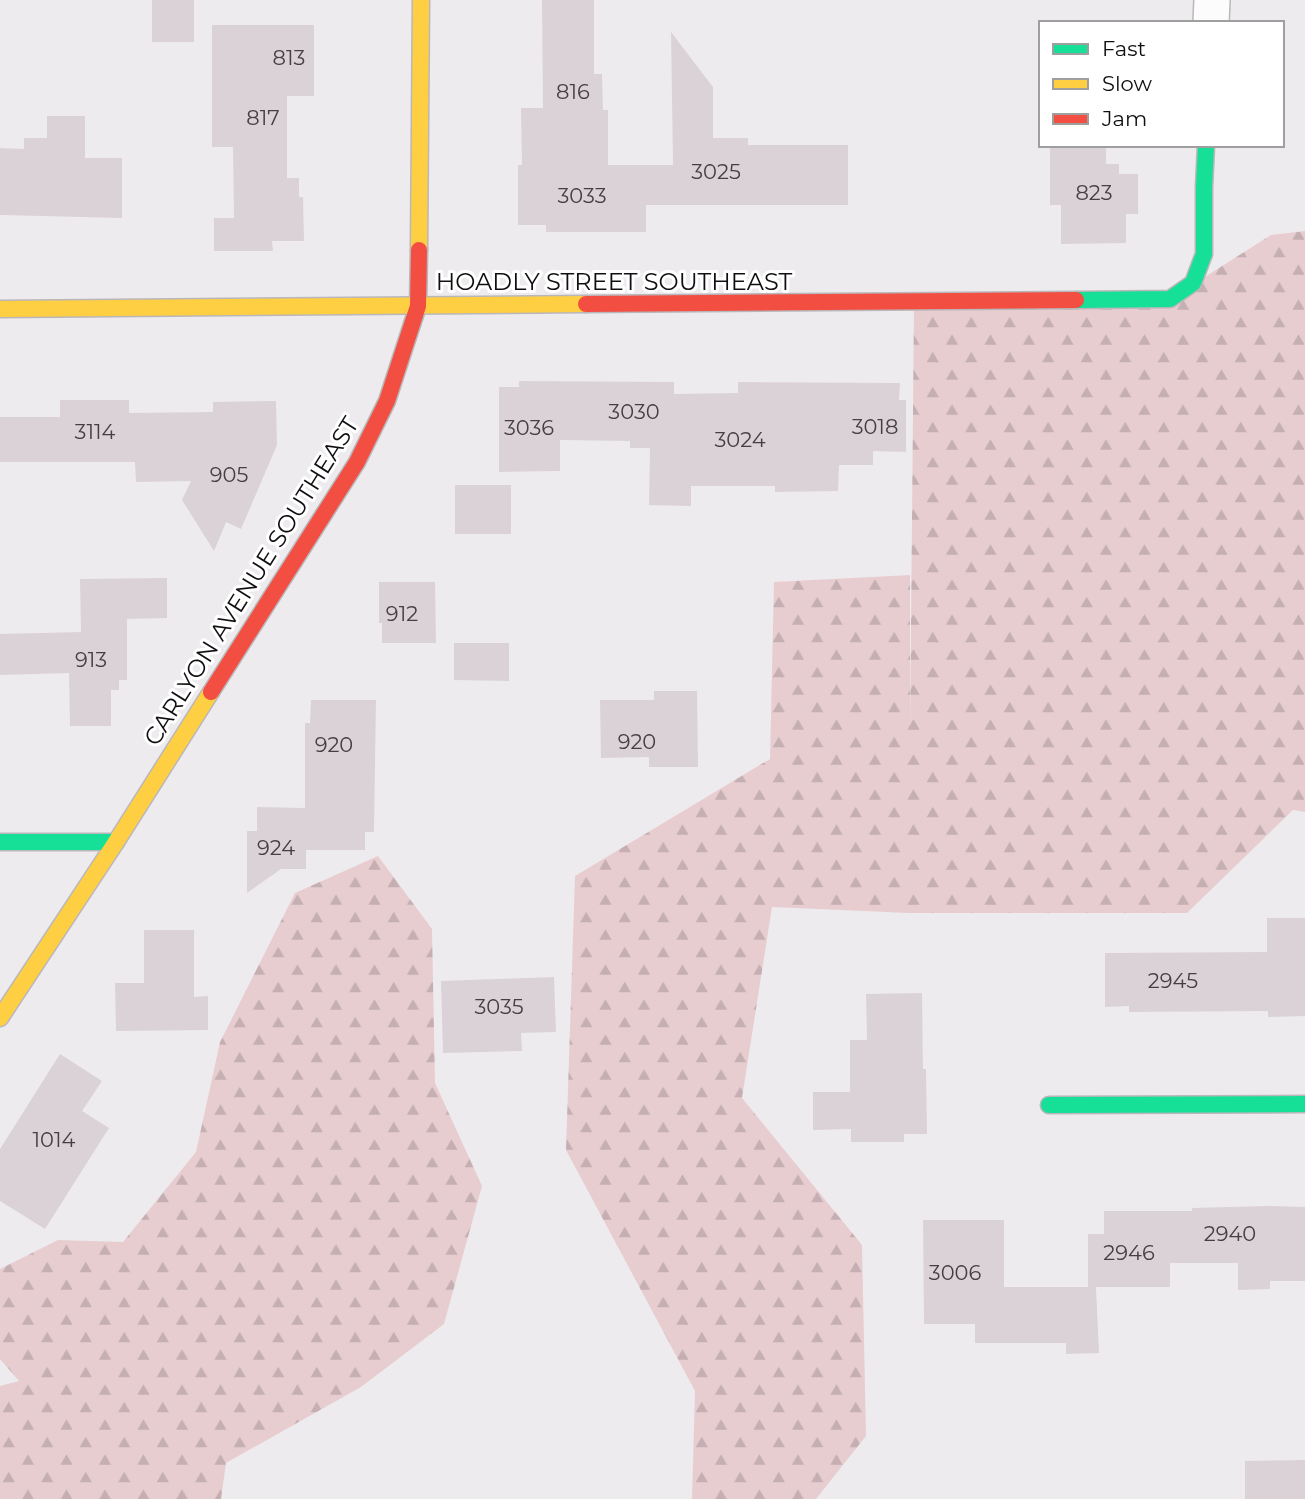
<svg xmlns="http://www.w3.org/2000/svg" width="1305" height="1499" font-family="Montserrat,sans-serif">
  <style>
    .forest { fill: url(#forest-firs) }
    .building { fill: #dbd2d7 }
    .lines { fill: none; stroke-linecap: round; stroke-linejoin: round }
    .street-casing { stroke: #bab7bb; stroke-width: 38 }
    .fast-casing { stroke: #bab7bb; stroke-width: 19 }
    .slow-casing { stroke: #bab7bb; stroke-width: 19 }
    .jam-casing { stroke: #bab7bb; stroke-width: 19 }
    .street { stroke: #fcfcfd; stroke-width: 35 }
    .fast { stroke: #16e098; stroke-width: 16 }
    .slow { stroke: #ffcf43; stroke-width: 16 }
    .jam { stroke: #f24e42; stroke-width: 16 }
    .labels { text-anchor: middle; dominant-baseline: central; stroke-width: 6; stroke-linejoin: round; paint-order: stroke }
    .number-label { font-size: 21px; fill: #433f42 }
    .street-label { font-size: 24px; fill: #100e11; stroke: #fff }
  </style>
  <defs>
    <pattern id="forest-firs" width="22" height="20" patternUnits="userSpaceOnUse" patternTransform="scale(1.75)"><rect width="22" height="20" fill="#e7cdd0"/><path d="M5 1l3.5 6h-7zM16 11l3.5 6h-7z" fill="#c5afb2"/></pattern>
  </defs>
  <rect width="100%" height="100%" fill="#eeebef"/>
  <g class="forest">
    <path d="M1305 231V812L1293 810 1187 913H909L772 907 742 1098 862 1245 866 1436 816 1499H692L695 1391 566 1150 575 876 770 759 774 582 910 575V734L914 302 1170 299 1271 235Z"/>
    <path d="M378 856 432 929 435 1083 482 1186 444 1324 361 1387 226 1463 221 1499H0V1386L19 1381 0 1359V1269L58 1240 123 1242 196 1152 220 1042 295 893Z"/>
  </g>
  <g class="building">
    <rect x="152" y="0" width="42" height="42"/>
    <path d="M542 0H594V74H602L603 110H608V165H673L671 32 713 87V138H748V145H848V205H646V232H546V225H518V165H522L521 108H543Z"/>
    <path d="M212 25H314V96H287V178H299V197H303L304 241H272L273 251H214V218H234L233 147H212Z"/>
    <path d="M47 116H85V158H122V218L0 215V148L24 149V138H47Z"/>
    <path d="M1050 145H1106V164H1119V174H1138V214H1126V243L1061 244V205H1050Z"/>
    <path d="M519 381 674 382V394L738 393V382L900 383 899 400H906V452L873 451V465H839L838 491 775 492V486H691V506L649 505 650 448H630V441L560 440V471L499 472V387H519Z"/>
    <path d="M60 400H129V413L213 412V402L276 401 277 445 241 529 226 522 214 551 182 500 191 481 136 482 135 462H0V417H60Z"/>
    <rect x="455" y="485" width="56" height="49"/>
    <path d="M167 578V618L127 619V680H119V690H111V726H70L69 673 0 675V634L81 632 80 579Z"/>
    <path d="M379 582H435L436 643H382V623H379Z"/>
    <path d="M454 643H509V681L454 680Z"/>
    <path d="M654 691H697L698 767H649V757L601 758 600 700H654Z"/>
    <path d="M311 700H376L374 832H365V850H306V869H281L247 893V831H257V807L305 808V723H310Z"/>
    <path d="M1267 918H1305V1016L1268 1017V1011L1129 1012V1006L1105 1007V953L1267 952Z"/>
    <path d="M144 930H194V997L208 996V1030L116 1031 115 983H144Z"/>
    <path d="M554 977 556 1032 521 1033 522 1051 443 1053 441 981Z"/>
    <path d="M922 993 923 1069H926L927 1134H904V1142H851V1129L813 1130V1092H850V1040H867L866 994Z"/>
    <path d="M60 1054 102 1081 82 1111 109 1128 45 1229 0 1201V1149Z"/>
    <path d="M1268 1206 1305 1207V1281H1270V1289L1238 1290V1263H1170V1287H1096L1099 1353 1066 1354V1343H975V1324H924L923 1220H1004V1287H1088V1234H1104V1211H1192V1208Z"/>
    <path d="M1305 1460V1499H1245V1461Z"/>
  </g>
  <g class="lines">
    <g class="street-casing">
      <path id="street" d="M1211 23 1212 0"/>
    </g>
    <g class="fast-casing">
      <g id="fast">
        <path d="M1076 300 1170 299 1193 283 1204 254V187L1206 145"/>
        <path d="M0 842H116"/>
        <path d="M1049 1105 1305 1104"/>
      </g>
    </g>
    <g class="slow-casing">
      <g id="slow">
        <path d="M419 250 421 0"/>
        <path d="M0 309 586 304"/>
        <path d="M0 1018 116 842 211 692"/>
      </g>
    </g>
    <g class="jam-casing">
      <g id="jam">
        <path d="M586 304 1076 300"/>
        <path d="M211 692 357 462 387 401 418 306 419 250"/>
      </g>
    </g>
    <use href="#street" class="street"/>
    <use href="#fast" class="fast"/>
    <use href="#slow" class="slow"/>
    <use href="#jam" class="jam"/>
  </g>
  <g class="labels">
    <g class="number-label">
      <text x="289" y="57">813</text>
      <text x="573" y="91">816</text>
      <text x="263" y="117">817</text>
      <text x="716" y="171">3025</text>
      <text x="1094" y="192">823</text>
      <text x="582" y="195">3033</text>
      <text x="634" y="411">3030</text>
      <text x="875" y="426">3018</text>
      <text x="529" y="427">3036</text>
      <text x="95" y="431">3114</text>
      <text x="740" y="439">3024</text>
      <text x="229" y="474">905</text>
      <text x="402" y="613">912</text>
      <text x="91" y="659">913</text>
      <text x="637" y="741">920</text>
      <text x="334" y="744">920</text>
      <text x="276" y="847">924</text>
      <text x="1173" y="980">2945</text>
      <text x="499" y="1006">3035</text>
      <text x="54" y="1139">1014</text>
      <text x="1230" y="1233">2940</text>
      <text x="1129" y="1252">2946</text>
      <text x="955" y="1272">3006</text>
    </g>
    <g class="street-label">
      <text x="614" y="281">HOADLY STREET SOUTHEAST</text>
      <text transform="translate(251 581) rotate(-58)">CARLYON AVENUE SOUTHEAST</text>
    </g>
  </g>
  <rect x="1039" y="21" width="245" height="126" fill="#ffffff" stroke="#9f9fa0" stroke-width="2"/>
  <rect x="1053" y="44" width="35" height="10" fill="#16e098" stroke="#9f9fa0" stroke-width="2"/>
  <text x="1102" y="56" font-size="21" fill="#100e11">Fast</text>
  <rect x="1053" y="79" width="35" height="10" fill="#ffcf43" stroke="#9f9fa0" stroke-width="2"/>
  <text x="1102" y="91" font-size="21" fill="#100e11">Slow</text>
  <rect x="1053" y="114" width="35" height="10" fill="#f24e42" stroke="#9f9fa0" stroke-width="2"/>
  <text x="1102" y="126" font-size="21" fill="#100e11">Jam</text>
</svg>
